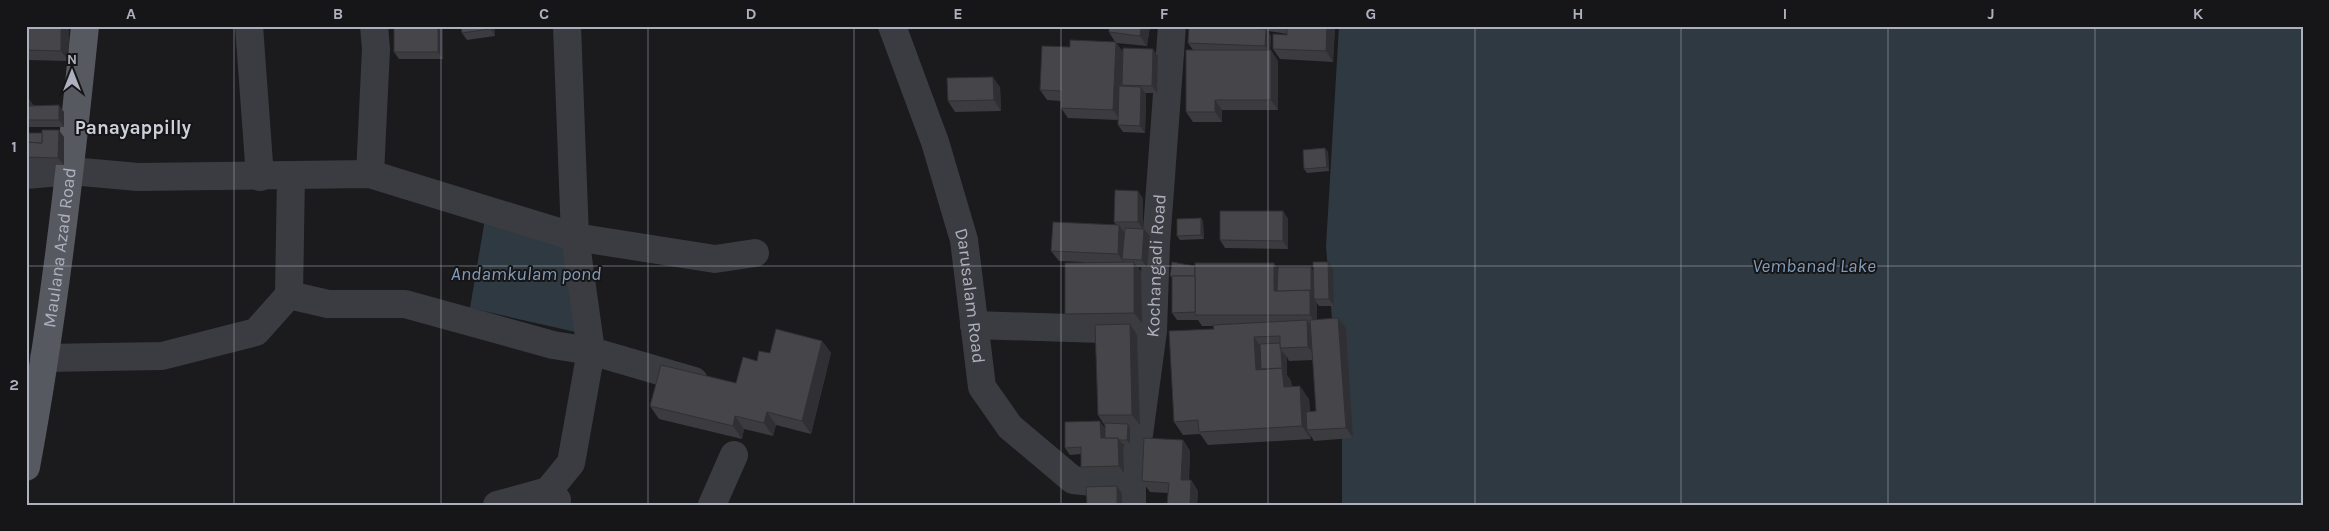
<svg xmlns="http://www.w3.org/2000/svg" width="2329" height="531" font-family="Karla,sans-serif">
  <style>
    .water { fill: #2f3942 }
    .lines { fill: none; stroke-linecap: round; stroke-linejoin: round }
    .minor { stroke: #3b3c42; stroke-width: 28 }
    .major { stroke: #575961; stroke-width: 28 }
    .wall { fill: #3b3b40; fill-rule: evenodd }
    .shaded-wall { fill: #303034 }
    .building { fill: #45454a; stroke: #303034 }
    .grid { fill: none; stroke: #adb1bd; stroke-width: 1; stroke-opacity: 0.55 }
    .labels { text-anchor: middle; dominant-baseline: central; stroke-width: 4; stroke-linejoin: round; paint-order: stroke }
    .street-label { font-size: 18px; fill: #adb1bd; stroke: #161518 }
    .neighbourhood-label { font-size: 19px; font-weight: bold; fill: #ced0d9; stroke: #161518 }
    .water-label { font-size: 19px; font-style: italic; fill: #839db9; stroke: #161518 }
    .neatline { fill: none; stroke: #adb1bd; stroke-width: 2 }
    .grid-label { font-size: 16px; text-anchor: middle; font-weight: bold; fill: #adb1bd }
  </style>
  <rect width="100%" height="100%" fill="#1b1a1d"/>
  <g class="water">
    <path d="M1339 26H2303V505H1342V441L1326 246Z"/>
    <path d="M486 213 569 240 580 333 470 308Z"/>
  </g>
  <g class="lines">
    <g class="minor">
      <path d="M249 26 260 177"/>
      <path id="s1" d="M892 26 935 142 964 240 982 387 1010 427 1073 480 1132 486"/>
      <path d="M370 174 376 49 374 26"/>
      <path d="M26 175 71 171 138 177 370 174 575 237 715 259 755 253"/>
      <path d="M289 295 328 304H405L553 345 591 351 694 381"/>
      <path d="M974 325 1132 330"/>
      <path d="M44 358 162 356 256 332 289 295 291 176"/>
      <path id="s2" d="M1132 503V486L1153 331 1156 244 1172 26"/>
      <path d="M497 505 548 491 557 500"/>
      <path d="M543 505 548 491 571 463 591 351 575 237 567 26"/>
      <path d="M712 505 734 455"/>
    </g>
    <path class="major" id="s3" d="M26 467C53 321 70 174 85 26"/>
  </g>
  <g class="wall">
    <path d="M26 26H69L68 61 27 60 26 59Z"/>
    <path d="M394 26H440L443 30V59H399L394 52Z"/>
    <path d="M494 26 495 36 467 40 462 33Z"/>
    <path d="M1109 26H1150L1147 46 1116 43 1123 52 1158 56 1157 93H1145L1146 94 1145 133 1123 132 1118 125V120L1068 118 1061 108V101L1047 100 1040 90 1070 47 1115 42 1109 32Z"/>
    <path d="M1262 26H1335L1333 62 1280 59 1273 49 1287 35V34L1268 31 1271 36 1270 50 1278 61V110H1222V122H1193L1186 112 1193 50 1188 43 1264 29Z"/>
    <path d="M1000 87 1001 111 955 112 948 101Z"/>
    <path d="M26 99H29L33 105 64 112V127H26Z"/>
    <path d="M26 133 64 137V165L28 164 26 161Z"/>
    <path d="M1325 148 1328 152 1329 171 1307 173 1304 169Z"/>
    <path d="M1143 198V229L1150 236 1147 268 1138 267 1141 272 1142 323 1072 324 1065 314 1084 262 1059 261 1051 251 1116 225 1114 222Z"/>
    <path d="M1283 211 1288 219V249L1225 248 1220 240Z"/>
    <path d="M1201 218 1203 222 1204 239 1180 240 1177 236Z"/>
    <path d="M1195 266 1313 271 1333 269 1334 306H1319L1317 303V319L1346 328 1353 438 1314 441 1311 436V439L1208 445 1200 434 1183 435 1174 422 1214 329 1213 326H1202L1198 320H1177L1172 313V278L1170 276ZM1287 357 1289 361 1313 360 1316 411H1310L1309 399 1292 387 1291 381 1287 375Z"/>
    <path d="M1137 335 1140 425H1128L1130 428V444H1122L1123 445 1124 473 1086 474 1081 467V454L1070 455 1065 448 1105 428V426L1098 415Z"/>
    <path d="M822 341 831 353 811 434 776 425 773 436 744 429 742 439 659 419 650 406 736 383 757 361 770 353Z"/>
    <path d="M1183 440 1190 451 1189 480H1191L1198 491 1197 505H1167L1168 493 1150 492 1142 481Z"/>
  </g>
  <g class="shaded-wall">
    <path d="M61 26H69L68 61 61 51Z"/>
    <path d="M438 26H440L443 30V59L438 52Z"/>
    <path d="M490 26H494L495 36 490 29Z"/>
    <path d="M1141 26H1150L1147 46 1140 36Z"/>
    <path d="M1327 26H1335L1333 62 1326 51Z"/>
    <path d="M1266 29 1271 36 1270 54 1265 46Z"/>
    <path d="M1116 42 1123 52 1120 120 1113 110Z"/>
    <path d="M1153 49 1158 56 1157 93 1152 86Z"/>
    <path d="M1271 50 1278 61V110L1271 100Z"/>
    <path d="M993 77 1000 87 1001 111 994 100Z"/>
    <path d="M1141 87 1146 94 1145 133 1140 126Z"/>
    <path d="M29 99 34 106H29Z"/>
    <path d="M1215 100 1222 110V122L1215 112Z"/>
    <path d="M59 105 64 112V127L59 120Z"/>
    <path d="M59 130 64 137V165L58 158Z"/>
    <path d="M1325 148 1328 152 1329 171 1327 167Z"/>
    <path d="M1138 191 1143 198V230L1138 222Z"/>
    <path d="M1283 211 1288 219V249L1283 241Z"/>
    <path d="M1201 218 1203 222 1204 239 1201 235Z"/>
    <path d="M1119 225 1126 235 1122 259 1125 263V264L1118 254Z"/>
    <path d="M1144 229 1150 236 1147 268 1142 260Z"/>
    <path d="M1134 262 1141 272 1142 323 1134 313Z"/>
    <path d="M1328 262 1333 269 1334 306 1329 299Z"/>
    <path d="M1274 263 1281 273V291H1274Z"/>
    <path d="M1311 267 1316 275V299L1311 291Z"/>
    <path d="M1310 290 1316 299H1314L1317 303V325L1310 315Z"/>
    <path d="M1338 318 1346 328 1353 438 1346 428Z"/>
    <path d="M1307 320 1316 333 1318 360 1308 347Z"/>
    <path d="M1130 324 1137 335 1140 425 1132 415Z"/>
    <path d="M1254 337 1263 350 1265 373 1256 370Z"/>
    <path d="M822 341 831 353 811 434 802 421Z"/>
    <path d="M1281 350 1287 357V375L1291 381 1293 400 1284 387Z"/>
    <path d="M1300 386 1309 399 1311 430H1307L1311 436V439L1302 426Z"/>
    <path d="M767 412 776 425 773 436 764 423Z"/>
    <path d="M735 416 744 429 742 439 733 426Z"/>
    <path d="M1100 421 1105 428 1106 439 1101 438Z"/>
    <path d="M1128 424 1130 428V444L1127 440Z"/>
    <path d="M1118 438 1123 445 1124 473 1119 466Z"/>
    <path d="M1183 440 1190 451 1188 490 1181 480Z"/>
    <path d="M1191 480 1198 491 1197 505H1190Z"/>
    <path d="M1117 486 1122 493V505H1117Z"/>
  </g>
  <g class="building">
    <path d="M26 26H61V51L26 50Z"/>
    <rect x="394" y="26" width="44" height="26"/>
    <path d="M461 26H490V29L462 33Z"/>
    <path d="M1109 26H1141L1140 36 1109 32Z"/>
    <path d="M1189 26 1266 29 1265 46 1188 43Z"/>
    <path d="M1287 26H1327L1326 51 1273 49V34L1287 35Z"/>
    <path d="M1070 40 1116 42 1113 110 1061 108V91L1040 90 1042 46 1070 47Z"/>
    <path d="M1123 48 1153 49 1152 86 1122 85Z"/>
    <path d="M1186 50H1271V100H1215V112H1186Z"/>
    <path d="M993 77 994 100 948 101 947 78Z"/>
    <path d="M1119 86 1141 87 1140 126 1118 125Z"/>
    <path d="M26 99H29V106L59 105V120H26Z"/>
    <path d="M42 130H59L58 158 26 157V142L42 143Z"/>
    <path d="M26 133H42V143L26 142Z"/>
    <path d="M1325 148 1327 167 1304 169 1303 150Z"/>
    <path d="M1115 190 1138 191V222H1114Z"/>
    <path d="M1220 211H1283V241L1220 240Z"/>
    <path d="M1201 218V235L1177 236V219Z"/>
    <path d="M1053 222 1119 225 1118 254 1051 251Z"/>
    <path d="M1125 228 1144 229 1142 260 1122 259Z"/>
    <path d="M1134 262V313L1065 314V263Z"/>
    <path d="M1172 262 1195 266V276H1170Z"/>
    <path d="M1313 262H1328L1329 299H1314Z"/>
    <path d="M1195 263H1274V291L1310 290V315H1195Z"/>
    <path d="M1278 267H1311V291H1310V290L1277 291Z"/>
    <path d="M1172 276H1195V312L1172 313Z"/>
    <path d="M1338 318 1346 428 1307 430 1306 412 1316 411 1310 320Z"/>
    <path d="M1307 320 1308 347 1280 348V336L1254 337 1256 370 1282 368 1284 387 1300 386 1302 426 1199 432 1198 420 1174 422 1169 331 1214 329 1213 325Z"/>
    <path d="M1130 324 1132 415H1098L1095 325Z"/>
    <path d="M776 329 822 341 802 421 767 412 764 423 735 416 733 426 650 406 661 365 736 383 743 357 757 361 759 351 770 353Z"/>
    <path d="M1280 343V348L1281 350 1282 368 1261 369 1260 344Z"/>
    <path d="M1100 421 1101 438H1118L1119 466 1081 467V447L1065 448V422Z"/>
    <path d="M1105 423 1128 424 1127 440H1119L1118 438H1105Z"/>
    <path d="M1144 438 1183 440 1181 480H1191L1190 505H1167L1169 483 1142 481Z"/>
    <path d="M1117 486V505H1087L1086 487Z"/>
  </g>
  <path class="grid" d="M234 26V505M441 26V505M648 26V505M854 26V505M1061 26V505M1268 26V505M1475 26V505M1681 26V505M1888 26V505M2095 26V505M26 266H2303"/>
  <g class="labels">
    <g class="street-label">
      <text stroke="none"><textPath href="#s3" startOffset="222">Maulana Azad Road</textPath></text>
      <text stroke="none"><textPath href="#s2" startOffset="239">Kochangadi Road</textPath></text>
      <text stroke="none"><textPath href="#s1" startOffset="282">Darusalam Road</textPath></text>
    </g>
    <g class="neighbourhood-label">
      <text x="133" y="128">Panayappilly</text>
    </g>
    <g class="water-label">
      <text x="1814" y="266">Vembanad Lake</text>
      <text x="526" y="274">Andamkulam pond</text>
    </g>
  </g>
  <rect width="2329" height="531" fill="none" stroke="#161518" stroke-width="55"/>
  <g transform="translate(72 72)" stroke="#161518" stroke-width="4" paint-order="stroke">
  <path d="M0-4L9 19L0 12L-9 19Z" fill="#adb1bd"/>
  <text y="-8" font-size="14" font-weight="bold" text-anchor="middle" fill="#adb1bd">N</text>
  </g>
  <rect x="28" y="28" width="2274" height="476" class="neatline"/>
  <g class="grid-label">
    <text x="131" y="19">A</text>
    <text x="338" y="19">B</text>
    <text x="544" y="19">C</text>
    <text x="751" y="19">D</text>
    <text x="958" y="19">E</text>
    <text x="1164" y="19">F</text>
    <text x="1371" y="19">G</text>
    <text x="1578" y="19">H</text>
    <text x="1785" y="19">I</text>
    <text x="1991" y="19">J</text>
    <text x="2198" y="19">K</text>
    <text x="14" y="152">1</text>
    <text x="14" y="390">2</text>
  </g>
</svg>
